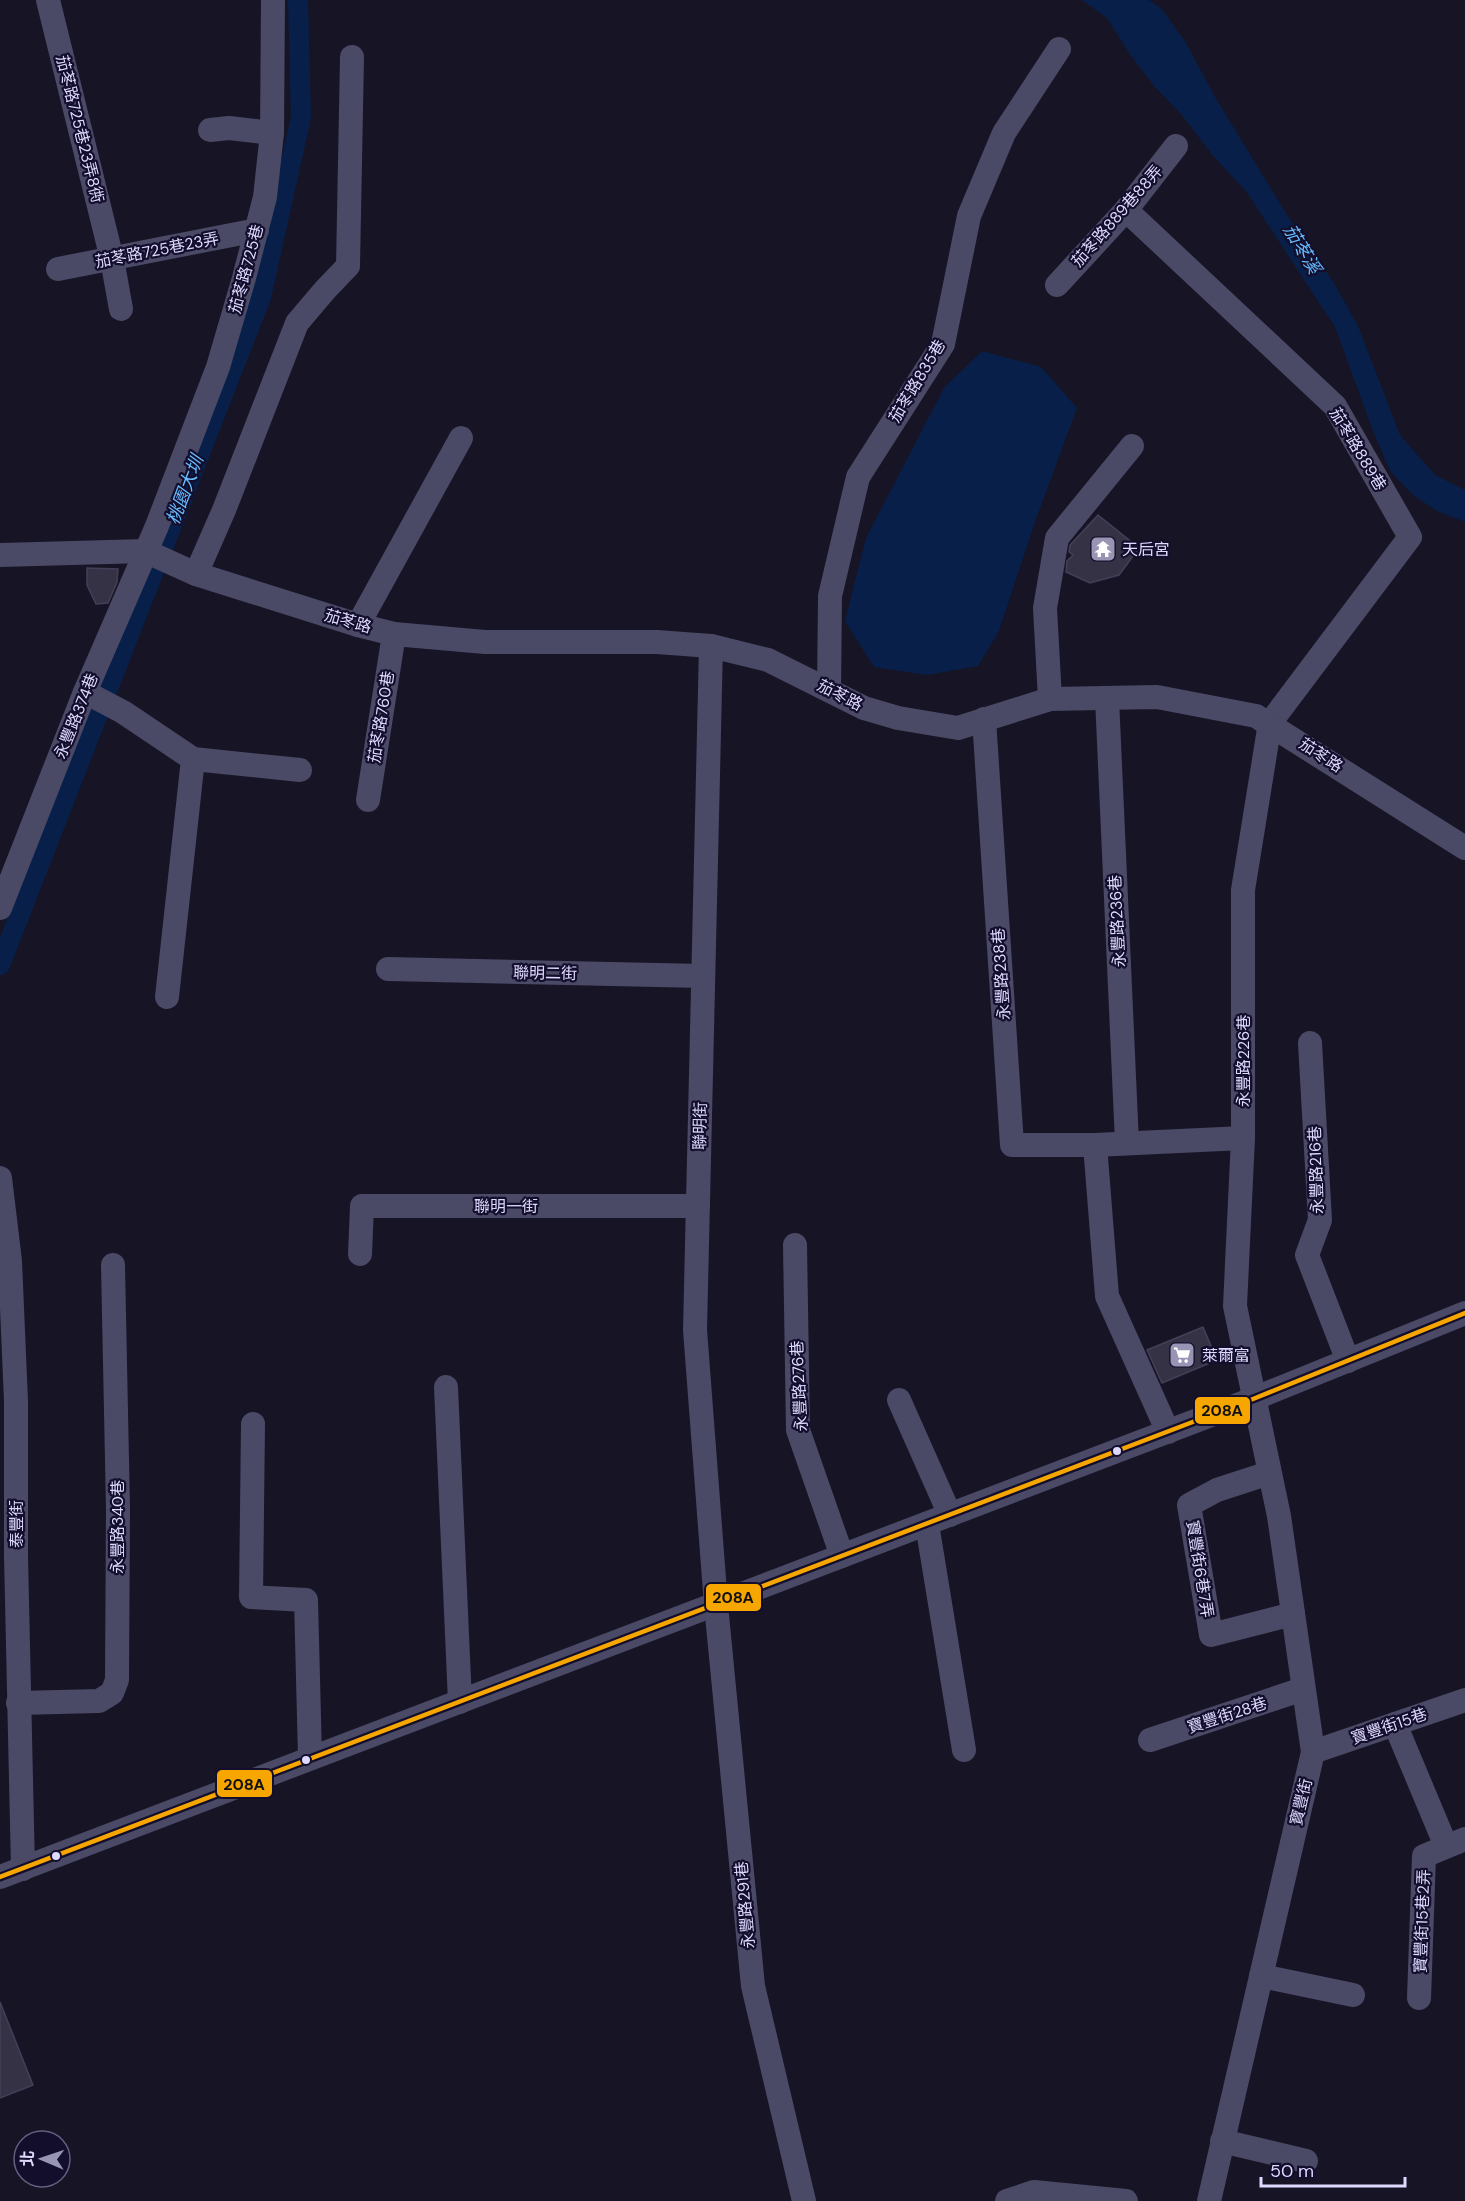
<svg xmlns="http://www.w3.org/2000/svg" width="1465" height="2201" font-family="'DM Sans','Noto Sans TC',sans-serif">
  <style>
    .water { fill: #082049 }
    .lines { fill: none; stroke-linecap: round; stroke-linejoin: round }
    .canal { stroke: #082049; stroke-width: 20 }
    .building { fill: #363246; stroke: #433f58; stroke-width: 1.5 }
    .minor { stroke: #4a4966; stroke-width: 24 }
    .bus-1-casing { stroke: #130e2b; stroke-width: 9 }
    .bus-1 { stroke: #f7a600; stroke-width: 4.5 }
    .bus-dot { fill: #ddd9ff; stroke: #130e2b; stroke-width: 2 }
    .labels { text-anchor: middle; dominant-baseline: central; stroke-width: 4.5; stroke-linejoin: round; paint-order: stroke }
    .street-label { font-size: 16px; fill: #ddd9ff; stroke: #130e2b }
    .poi-label { font-size: 16px; fill: #ddd9ff; stroke: #130e2b; text-anchor: start }
    .water-label { font-size: 18px; font-style: italic; fill: #67bbff; stroke: #130e2b }
    .line-badge { stroke: #130e2b; stroke-width: 2 }
    .pale-badge-label { font-size: 16px; text-anchor: middle; font-weight: bold; fill: #111 }
  </style>
  <rect width="100%" height="100%" fill="#171425"/>
  <g class="water">
    <path d="M1082 0H1149L1162 9 1186 43 1215 97 1287 215 1334 283 1358 326 1400 435 1435 475 1465 490V522L1437 511 1413 495 1390 471 1373 431 1335 327 1246 191 1214 157 1181 114 1154 86 1129 53 1107 18Z"/>
    <path d="M982 351 1041 367 1077 408 1036 519 999 631 978 666 927 675 874 667 845 621 866 538 944 388Z"/>
  </g>
  <g class="lines">
    <path class="canal" d="M0 965 261 297 301 117 298 0"/>
  </g>
  <g class="building">
    <path d="M1098 515 1139 548 1119 575 1090 583 1066 572 1067 561 1073 555 1069 552 1070 545Z"/>
    <path d="M87 568 118 569 117 582 108 603 96 604 87 585Z"/>
    <path d="M1203 1327 1217 1360 1162 1383 1147 1350Z"/>
    <path d="M0 2002 33 2085 0 2098Z"/>
  </g>
  <g class="lines">
    <g class="minor">
      <path d="M48 0 112 259 121 309"/>
      <path d="M210 130 229 128 272 133"/>
      <path d="M1126 210 1335 406 1410 537 1270 723 1243 890V1138L1235 1306 1279 1516 1313 1752 1209 2201"/>
      <path d="M58 269 257 230"/>
      <path d="M1057 285 1126 210 1176 146"/>
      <path d="M0 555 145 551 196 574 358 625 394 634 485 642H657L711 646 768 660 864 708 898 718 958 728 1050 699 1157 697 1256 716 1465 848"/>
      <path d="M196 574 224 510 297 323 325 290 348 266 352 57"/>
      <path d="M358 625 461 438"/>
      <path d="M711 646 695 1330 716 1605 753 1986 804 2201"/>
      <path d="M829 690 830 596 858 477 943 344 969 216 1004 133 1059 49"/>
      <path d="M85 692 123 712 193 759 167 997"/>
      <path d="M1107 698 1127 1143"/>
      <path d="M1050 699 1045 608 1057 538 1132 446"/>
      <path d="M984 719 1012 1145H1095L1243 1138"/>
      <path d="M193 759 300 770"/>
      <path d="M368 800 394 634"/>
      <path d="M0 908 85 692 157 526 218 367 244 278 265 197 272 133 273 0"/>
      <path d="M388 969 703 976"/>
      <path d="M1310 1043 1320 1220 1307 1255 1348 1361"/>
      <path d="M1095 1145 1107 1296 1168 1432"/>
      <path d="M0 1178 10 1261 16 1401V1556L23 1869"/>
      <path d="M795 1245 798 1430 842 1556"/>
      <path d="M360 1254 362 1206H698"/>
      <path d="M446 1387 460 1702"/>
      <path d="M899 1400 950 1515"/>
      <path d="M253 1424 251 1597 306 1600 310 1757"/>
      <path d="M1269 1473 1217 1490 1189 1505 1211 1635 1293 1614"/>
      <path d="M927 1524 964 1750"/>
      <path d="M18 1703 99 1701 112 1693 117 1680 118 1509 113 1265"/>
      <path d="M1395 1724 1446 1846"/>
      <path d="M1150 1740 1303 1689"/>
      <path d="M1313 1752 1465 1700"/>
      <path d="M0 1877 1253 1399 1465 1313"/>
      <path d="M1261 1976 1353 1995"/>
      <path d="M1419 1998 1424 1856 1465 1839"/>
      <path d="M1222 2141 1306 2161"/>
      <path d="M1007 2201 1034 2192 1126 2201"/>
    </g>
    <g class="bus-1-casing">
      <path id="bus-1" d="M0 1877 1253 1399 1465 1313"/>
    </g>
    <use href="#bus-1" class="bus-1"/>
  </g>
  <defs>
    <g id="temple-square" transform="scale(1.35)"><rect x="-9" y="-9" width="18" height="18" rx="4" fill="#9894b3" stroke="#130e2b"/><path d="M0-6L5-2H3V0L6.5 2.5H4V6H1.5V3h-3V6H-4V2.5H-6.5L-3 0V-2H-5Z" fill="#fff"/></g>
    <g id="supermarket-square" transform="scale(1.35)"><rect x="-9" y="-9" width="18" height="18" rx="4" fill="#9894b3" stroke="#130e2b"/><path d="M-6-5.5h2.5l.6 2H6L4.5 2H-2.5L-4.4-4H-6ZM-1.5 3.2a1.3 1.3 0 1 0 .1 0ZM3 3.2a1.3 1.3 0 1 0 .1 0Z" fill="#fff"/></g>
  </defs>
  <g fill-rule="evenodd">
    <use href="#temple-square" x="1103" y="549"/>
    <use href="#supermarket-square" x="1182" y="1355"/>
  </g>
  <g class="bus-dot">
    <circle cx="1117" cy="1451" r="5"/>
    <circle cx="306" cy="1760" r="5"/>
    <circle cx="56" cy="1856" r="5"/>
  </g>
  <g class="labels">
    <g class="street-label">
      <text transform="translate(80 129) rotate(76)">茄苳路725巷23弄8衖</text>
      <text transform="translate(1117 216) rotate(-49)">茄苳路889巷88弄</text>
      <text transform="translate(157 250) rotate(-11)">茄苳路725巷23弄</text>
      <text transform="translate(246 269) rotate(-75)">茄苳路725巷</text>
      <text transform="translate(917 381) rotate(-59)">茄苳路835巷</text>
      <text transform="translate(1358 449) rotate(59)">茄苳路889巷</text>
      <text transform="translate(348 621) rotate(16)">茄苳路</text>
      <text transform="translate(840 695) rotate(27)">茄苳路</text>
      <text transform="translate(76 716) rotate(-68)">永豐路374巷</text>
      <text transform="translate(381 717) rotate(-81)">茄苳路760巷</text>
      <text transform="translate(1321 755) rotate(33)">茄苳路</text>
      <text transform="translate(1117 921) rotate(-93)">永豐路236巷</text>
      <text transform="translate(545 973) rotate(1)">聯明二街</text>
      <text transform="translate(1001 974) rotate(-94)">永豐路238巷</text>
      <text transform="translate(1243 1061) rotate(-90)">永豐路226巷</text>
      <text transform="translate(700 1126) rotate(-89)">聯明街</text>
      <text transform="translate(1316 1170) rotate(-92)">永豐路216巷</text>
      <text x="506" y="1206">聯明一街</text>
      <text transform="translate(799 1386) rotate(-93)">永豐路276巷</text>
      <text transform="translate(16 1524) rotate(-90)">泰豐街</text>
      <text transform="translate(117 1527) rotate(-90)">永豐路340巷</text>
      <text transform="translate(1200 1569) rotate(81)">寶豐街6巷7弄</text>
      <text transform="translate(1227 1715) rotate(-18)">寶豐街28巷</text>
      <text transform="translate(1389 1726) rotate(-19)">寶豐街15巷</text>
      <text transform="translate(1301 1802) rotate(-77)">寶豐街</text>
      <text transform="translate(745 1905) rotate(-95)">永豐路291巷</text>
      <text transform="translate(1422 1921) rotate(-88)">寶豐街15巷2弄</text>
    </g>
    <g class="poi-label">
      <text x="1122" y="549">天后宮</text>
      <text x="1202" y="1355">萊爾富</text>
    </g>
    <g class="water-label">
      <text transform="translate(1302 249) rotate(59)">茄苳溪</text>
      <text transform="translate(185 490) rotate(-69)">桃園大圳</text>
    </g>
  </g>
  <g class="line-badge">
    <rect x="1194" y="1396" width="57" height="29" rx="6" fill="#f7a600"/>
    <rect x="705" y="1583" width="57" height="29" rx="6" fill="#f7a600"/>
    <rect x="216" y="1769" width="57" height="29" rx="6" fill="#f7a600"/>
  </g>
  <g class="pale-badge-label">
    <text x="1222" y="1416">208A</text>
    <text x="733" y="1603">208A</text>
    <text x="244" y="1790">208A</text>
  </g>
  <g transform="translate(42 2159) rotate(272)"><circle r="28" fill="#130e2b" stroke="#645f80" stroke-width="1.5"/>
  <path d="M0-4.5L10 22L0 15L-10 22Z" fill="#9894b3"/>
  <text y="-9" font-size="16" font-weight="bold" text-anchor="middle" fill="#ddd9ff">北</text>
  </g>
  <path d="M1261 2177v9h144v-9" fill="none" stroke="#ddd9ff" stroke-width="3"/>
  <text x="1270" y="2177" font-size="18" fill="#ddd9ff" stroke="#130e2b" stroke-width="4.5" paint-order="stroke">50 m</text>
</svg>
